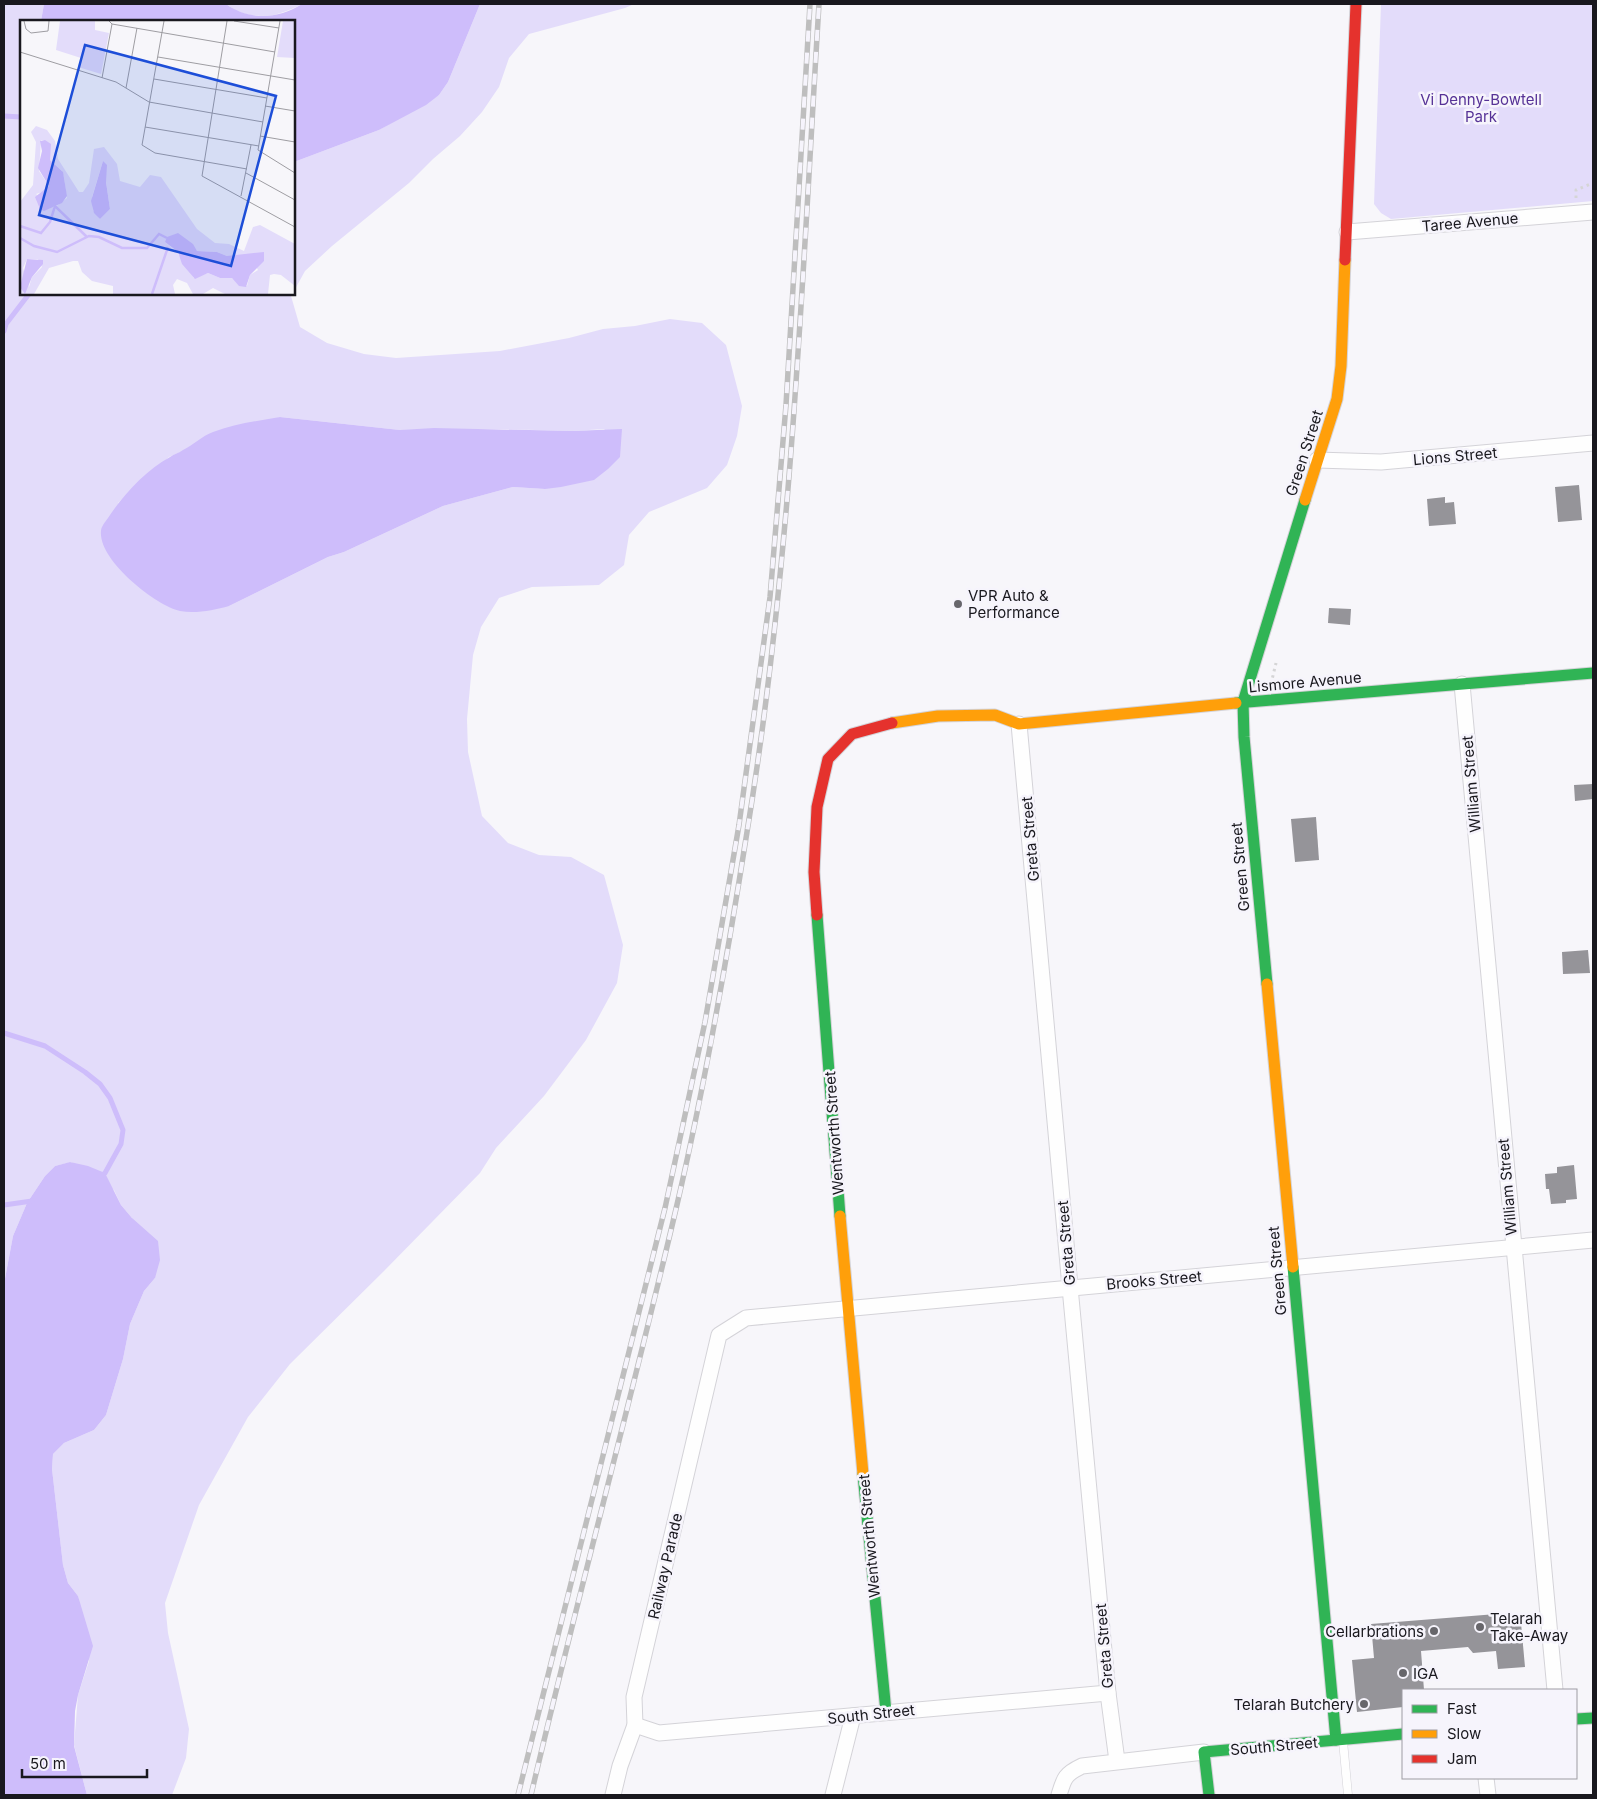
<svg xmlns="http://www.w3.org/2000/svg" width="1597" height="1799" font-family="Inter,sans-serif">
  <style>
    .green { fill: #e3dcfa; fill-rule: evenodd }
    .water { fill: #cebdfb }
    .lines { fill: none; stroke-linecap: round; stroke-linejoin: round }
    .stream { stroke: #cebdfb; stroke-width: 5 }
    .building { fill: #959499 }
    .lane-casing { stroke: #d4d3d8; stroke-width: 9 }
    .street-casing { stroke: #d4d3d8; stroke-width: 17 }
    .fast-casing { stroke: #d4d3d8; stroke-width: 13 }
    .slow-casing { stroke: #d4d3d8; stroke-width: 13 }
    .jam-casing { stroke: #d4d3d8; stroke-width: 13 }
    .path { stroke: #d5d5d6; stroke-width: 3; stroke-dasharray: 2.5 4; stroke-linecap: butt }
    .lane { stroke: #fefefe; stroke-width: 8 }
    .street { stroke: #fefefe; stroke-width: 15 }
    .fast { stroke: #30b455; stroke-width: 11 }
    .slow { stroke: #ff9f0a; stroke-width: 11 }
    .jam { stroke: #e5322d; stroke-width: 11 }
    .rail-casing { stroke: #bebebe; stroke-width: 5.5 }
    .rail { stroke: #f6f4fc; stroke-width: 4; stroke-dasharray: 11; stroke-linecap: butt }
    .poi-dot { fill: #67666b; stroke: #f6f4fc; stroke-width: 2 }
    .labels { text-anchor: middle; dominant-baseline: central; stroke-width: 5; stroke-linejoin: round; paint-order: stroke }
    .park-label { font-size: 15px; fill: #563296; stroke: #f6f4fc }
    .street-label { font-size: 15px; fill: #19181e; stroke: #f6f4fc }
    .poi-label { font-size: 15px; fill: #19181e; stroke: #f6f4fc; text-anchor: start }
    .inset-river { fill: none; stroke: #cebdfb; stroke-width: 2.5 }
    .inset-road { fill: none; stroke: #9e9da2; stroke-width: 1 }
    .view { fill: #1d4ed8; fill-opacity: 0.15; stroke: #1d4ed8; stroke-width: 2.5 }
    .inset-edge { fill: none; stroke: #19181e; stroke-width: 2.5 }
  </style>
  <rect width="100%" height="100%" fill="#f7f6fa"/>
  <g class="green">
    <path d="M4 4H44L41 21H21V294H292L291 296 300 327 327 343 364 354 396 358 500 351 569 338 603 329 635 326 670 319 702 323 726 345 742 406 737 436 727 465 707 488 649 512 629 535 624 565 599 585 532 587 499 598 481 627 473 655 467 719 468 752 482 816 508 843 539 855 571 857 604 875 623 945 617 983 586 1040 544 1096 496 1148 480 1173 384 1271 290 1364 248 1417 199 1505 165 1603 168 1633 189 1729 186 1758 172 1795H87L74 1745 78 1695 89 1661 78 1596 68 1583 63 1565 52 1469 53 1454 64 1443 94 1430 106 1415 123 1359 130 1324 144 1291 155 1278 132 1218 121 1205 114 1190 71 1162 55 1166 45 1176 27 1203 13 1236 4 1284ZM280 417 400 430 503 429 572 431 605 429 545 489 513 487 443 506 344 552 328 557 229 606 118 503 169 457 183 451Z"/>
    <path d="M226 4H302C276 18 251 22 226 4Z"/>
    <path d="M480 4H634L625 8 529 34 509 58 499 87 482 112 460 136 433 159 409 183 332 246 305 271 294 291V162L379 130 439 95 448 82Z"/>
    <path d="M1381 4H1593V201L1391 219 1381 213 1374 204Z"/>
  </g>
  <g class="water">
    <path d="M44 4H226C250 21 278 19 302 4H480L448 82 439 95 426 105 379 130 294 162V21H41Z"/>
    <path d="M280 417 400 430 434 428 572 431 622 429 620 457 608 469 594 480 561 487 545 489 513 487 443 506 344 552 328 557 229 606C214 610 196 614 180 611 155 605 98 560 101 531 101 527 105 522 108 518 123 495 146 470 170 457 174 454 179 453 183 450 193 445 202 436 213 432 234 424 257 421 280 417Z"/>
    <path d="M70 1162 88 1166 105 1173 121 1205 132 1218 158 1241 160 1260 155 1278 144 1291 130 1324 123 1359 106 1415 94 1430 64 1443 53 1454 52 1469 63 1565 68 1583 78 1596 93 1646 78 1695 75 1711 74 1746 87 1795H4V1284L13 1236 27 1203 45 1176 55 1166Z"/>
  </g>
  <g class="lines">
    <g class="stream">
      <path d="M4 116 21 117"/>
      <path d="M4 331 6 324 29 294"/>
      <path d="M4 1033 45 1046 85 1072 100 1084 110 1098 123 1130 121 1144 105 1173 101 1176"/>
      <path d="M4 1205 32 1201"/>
    </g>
  </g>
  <g class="building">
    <path d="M1579 485 1582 520 1558 522 1555 487Z"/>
    <path d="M1445 497V503L1454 502 1456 524 1429 526 1427 499Z"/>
    <path d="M1329 608 1351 609 1350 625 1328 623Z"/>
    <path d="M1593 784V799L1575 801 1574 785Z"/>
    <path d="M1316 817 1319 860 1295 862 1291 819Z"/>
    <path d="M1588 950 1590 973 1563 974 1562 952Z"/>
    <path d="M1574 1165 1577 1199 1566 1200V1203L1551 1204 1549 1189H1546L1545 1174 1557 1173V1167Z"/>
    <path d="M1509 1613 1510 1624 1521 1623 1525 1667 1498 1669 1496 1651 1473 1653 1468 1647 1421 1651 1424 1690H1403V1707L1357 1712 1352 1660 1374 1658 1371 1624Z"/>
  </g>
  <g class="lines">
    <g class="lane-casing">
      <path id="lane" d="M1343 1741 1348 1795"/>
    </g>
    <g class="street-casing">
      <g id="street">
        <path d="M1347 232 1593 212"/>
        <path d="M1317 460 1381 462 1593 443"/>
        <path d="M1462 684 1555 1690"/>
        <path d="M1019 724 1071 1298 1108 1693 1117 1761"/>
        <path d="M635 1725 659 1733 1108 1693"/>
        <path d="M1486 1778 1488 1795"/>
        <path d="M613 1795 620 1766 635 1725 634 1697 719 1335 746 1318 1593 1240"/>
        <path d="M833 1795 853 1716"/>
        <path d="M1059 1795C1064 1778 1065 1774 1082 1766L1204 1752"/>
      </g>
    </g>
    <g class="fast-casing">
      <g id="fast">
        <path d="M1236 703 1593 673"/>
        <path d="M817 915 840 1216"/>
        <path d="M1267 984 1244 737 1243 702 1305 500"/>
        <path d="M1293 1267 1336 1740"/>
        <path d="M863 1474 886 1712"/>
        <path d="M1576 1719 1593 1718"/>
        <path d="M1209 1795 1204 1752 1403 1734"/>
      </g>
    </g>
    <g class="slow-casing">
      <g id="slow">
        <path d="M1305 500 1337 399 1341 366 1345 260"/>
        <path d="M892 723 938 716 995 715 1019 724 1236 703"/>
        <path d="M1267 984 1293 1267"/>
        <path d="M840 1216 863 1474"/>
      </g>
    </g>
    <g class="jam-casing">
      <g id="jam">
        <path d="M1345 260 1356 4"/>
        <path d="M817 915 814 872 817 807 828 759 852 734 892 723"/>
      </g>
    </g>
    <g class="path">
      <path d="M1576 198V190L1593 183"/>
      <path d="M1271 684 1276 663"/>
    </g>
    <use href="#lane" class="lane"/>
    <use href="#street" class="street"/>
    <use href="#fast" class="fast"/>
    <use href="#slow" class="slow"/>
    <use href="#jam" class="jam"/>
    <g class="rail-casing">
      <g id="rail">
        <path d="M518 1795 665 1208 705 1022 739 825 770 597 786 405 810 4"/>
        <path d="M531 1795C577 1599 630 1405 676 1209 705 1085 727 959 747 832 792 558 802 280 819 4"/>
      </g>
    </g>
    <use href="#rail" class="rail"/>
  </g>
  <g class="poi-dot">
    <circle cx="958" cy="604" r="5"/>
    <circle cx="1480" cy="1627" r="5"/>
    <circle cx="1434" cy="1631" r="5"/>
    <circle cx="1403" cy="1673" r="5"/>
    <circle cx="1364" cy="1704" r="5"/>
  </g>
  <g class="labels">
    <g class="park-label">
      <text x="1481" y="99">Vi Denny-Bowtell<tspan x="1481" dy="17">Park</tspan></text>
    </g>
    <g class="street-label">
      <text transform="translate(1470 222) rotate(-5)">Taree Avenue</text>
      <text transform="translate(1304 453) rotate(-72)">Green Street</text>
      <text transform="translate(1455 456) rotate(-5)">Lions Street</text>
      <text transform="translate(1305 682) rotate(-5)">Lismore Avenue</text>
      <text transform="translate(1471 784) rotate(-95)">William Street</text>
      <text transform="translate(1030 839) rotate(-95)">Greta Street</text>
      <text transform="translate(1240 867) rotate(-95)">Green Street</text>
      <text transform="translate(834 1133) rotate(-94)">Wentworth Street</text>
      <text transform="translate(1507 1187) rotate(-95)">William Street</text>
      <text transform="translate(1066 1243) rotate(-95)">Greta Street</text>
      <text transform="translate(1277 1271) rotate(-95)">Green Street</text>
      <text transform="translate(1154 1280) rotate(-5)">Brooks Street</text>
      <text transform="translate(869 1536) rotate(-95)">Wentworth Street</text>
      <text transform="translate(665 1566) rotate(-77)">Railway Parade</text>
      <text transform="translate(1104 1646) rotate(-95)">Greta Street</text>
      <text transform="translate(871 1714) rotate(-6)">South Street</text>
      <text transform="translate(1274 1746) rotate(-5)">South Street</text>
    </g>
    <g class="poi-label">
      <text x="968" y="595">VPR Auto &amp;<tspan x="968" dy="17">Performance</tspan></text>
      <text x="1490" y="1618">Telarah<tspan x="1490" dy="17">Take-Away</tspan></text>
      <text x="1424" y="1631" text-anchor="end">Cellarbrations</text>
      <text x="1413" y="1673">IGA</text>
      <text x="1354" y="1704" text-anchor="end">Telarah Butchery</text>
    </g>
  </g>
  <g transform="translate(20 20)">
    <rect width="275" height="275" fill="#f7f6fa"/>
    <path d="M40 1H75V10L89 13 81 54 58 47 61 38 36 30ZM263 1H275V38L257 37ZM16 106 27 110 35 121 38 139 59 172H63L69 163 74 129 84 127 97 144 100 161 120 167 130 155 141 157 177 209 195 223 209 224 224 231 233 207 240 205 275 224V266L261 255 254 254 250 255 248 274H205L193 268 183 274H173L167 263 157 259 153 265 155 274H93V266L72 261 62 252 58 241H53L29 248 14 274H0V182L13 165 16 122 11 112ZM21 120H25L30 140 42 151 44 158 47 178 34 188 16 174 26 171 29 166 19 151ZM83 141 90 189 80 199 73 190 72 177ZM158 214 177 231 197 232 207 236H230L238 250 230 255 227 266 212 258H200L188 253 174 258 157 232 145 222ZM7 239H18L22 247 12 257 9 267 3 248Z" fill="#e3dcfa" fill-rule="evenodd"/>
    <path d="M25 120 31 124 30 140 43 152 47 176 42 183 24 191 20 189 15 177 29 166 18 148 22 131 20 121ZM83 141 87 145 86 162 90 189 80 199 74 193 71 181ZM158 213 173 224 177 231 197 232 207 236 244 232V241L230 255 226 267 219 266 212 258H200L188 253 175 259 162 244 158 232 145 222 147 217ZM7 239 23 240V244L12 257 5 274 0 267Z" fill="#cebdfb"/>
    <path class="inset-river" d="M0 206 21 213 30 202 35 186 67 217M0 218 14 226 37 232 69 216 79 217 102 228H127L139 214 147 218M132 274 148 227"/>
    <path class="inset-road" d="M4 1 6 9 11 13 28 11 29 1M89 1 92 4 255 32M144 1 122 125 135 133 227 149M207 1 182 156 275 207M214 1 259 8M260 1 238 130 275 153M0 32 96 62 129 82 243 102M138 37 275 60M82 58 92 4M134 59 247 78M106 68 117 8M245 86 275 91M125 107 239 126M240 116 275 122M226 153 275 180M221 176 231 125"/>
    <path class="view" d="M65 25 256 76 211 246 19 195Z"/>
    <rect width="275" height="275" class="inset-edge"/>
  </g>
  <rect width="1597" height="1799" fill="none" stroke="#19181e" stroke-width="10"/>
  <rect x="1402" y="1689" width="175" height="90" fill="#f6f4fc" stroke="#9e9ca3"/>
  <rect x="1412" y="1705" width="25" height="8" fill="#30b455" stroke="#9e9ca3"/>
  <text x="1447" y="1714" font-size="15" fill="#19181e">Fast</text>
  <rect x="1412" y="1730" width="25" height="8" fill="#ff9f0a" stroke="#9e9ca3"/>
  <text x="1447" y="1739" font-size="15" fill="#19181e">Slow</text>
  <rect x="1412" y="1755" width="25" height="8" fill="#e5322d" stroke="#9e9ca3"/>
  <text x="1447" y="1764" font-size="15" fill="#19181e">Jam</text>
  <path d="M22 1769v8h125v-8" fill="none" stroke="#19181e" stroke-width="2.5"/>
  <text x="30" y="1769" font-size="15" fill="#19181e" stroke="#f6f4fc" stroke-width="4" paint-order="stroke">50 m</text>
</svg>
